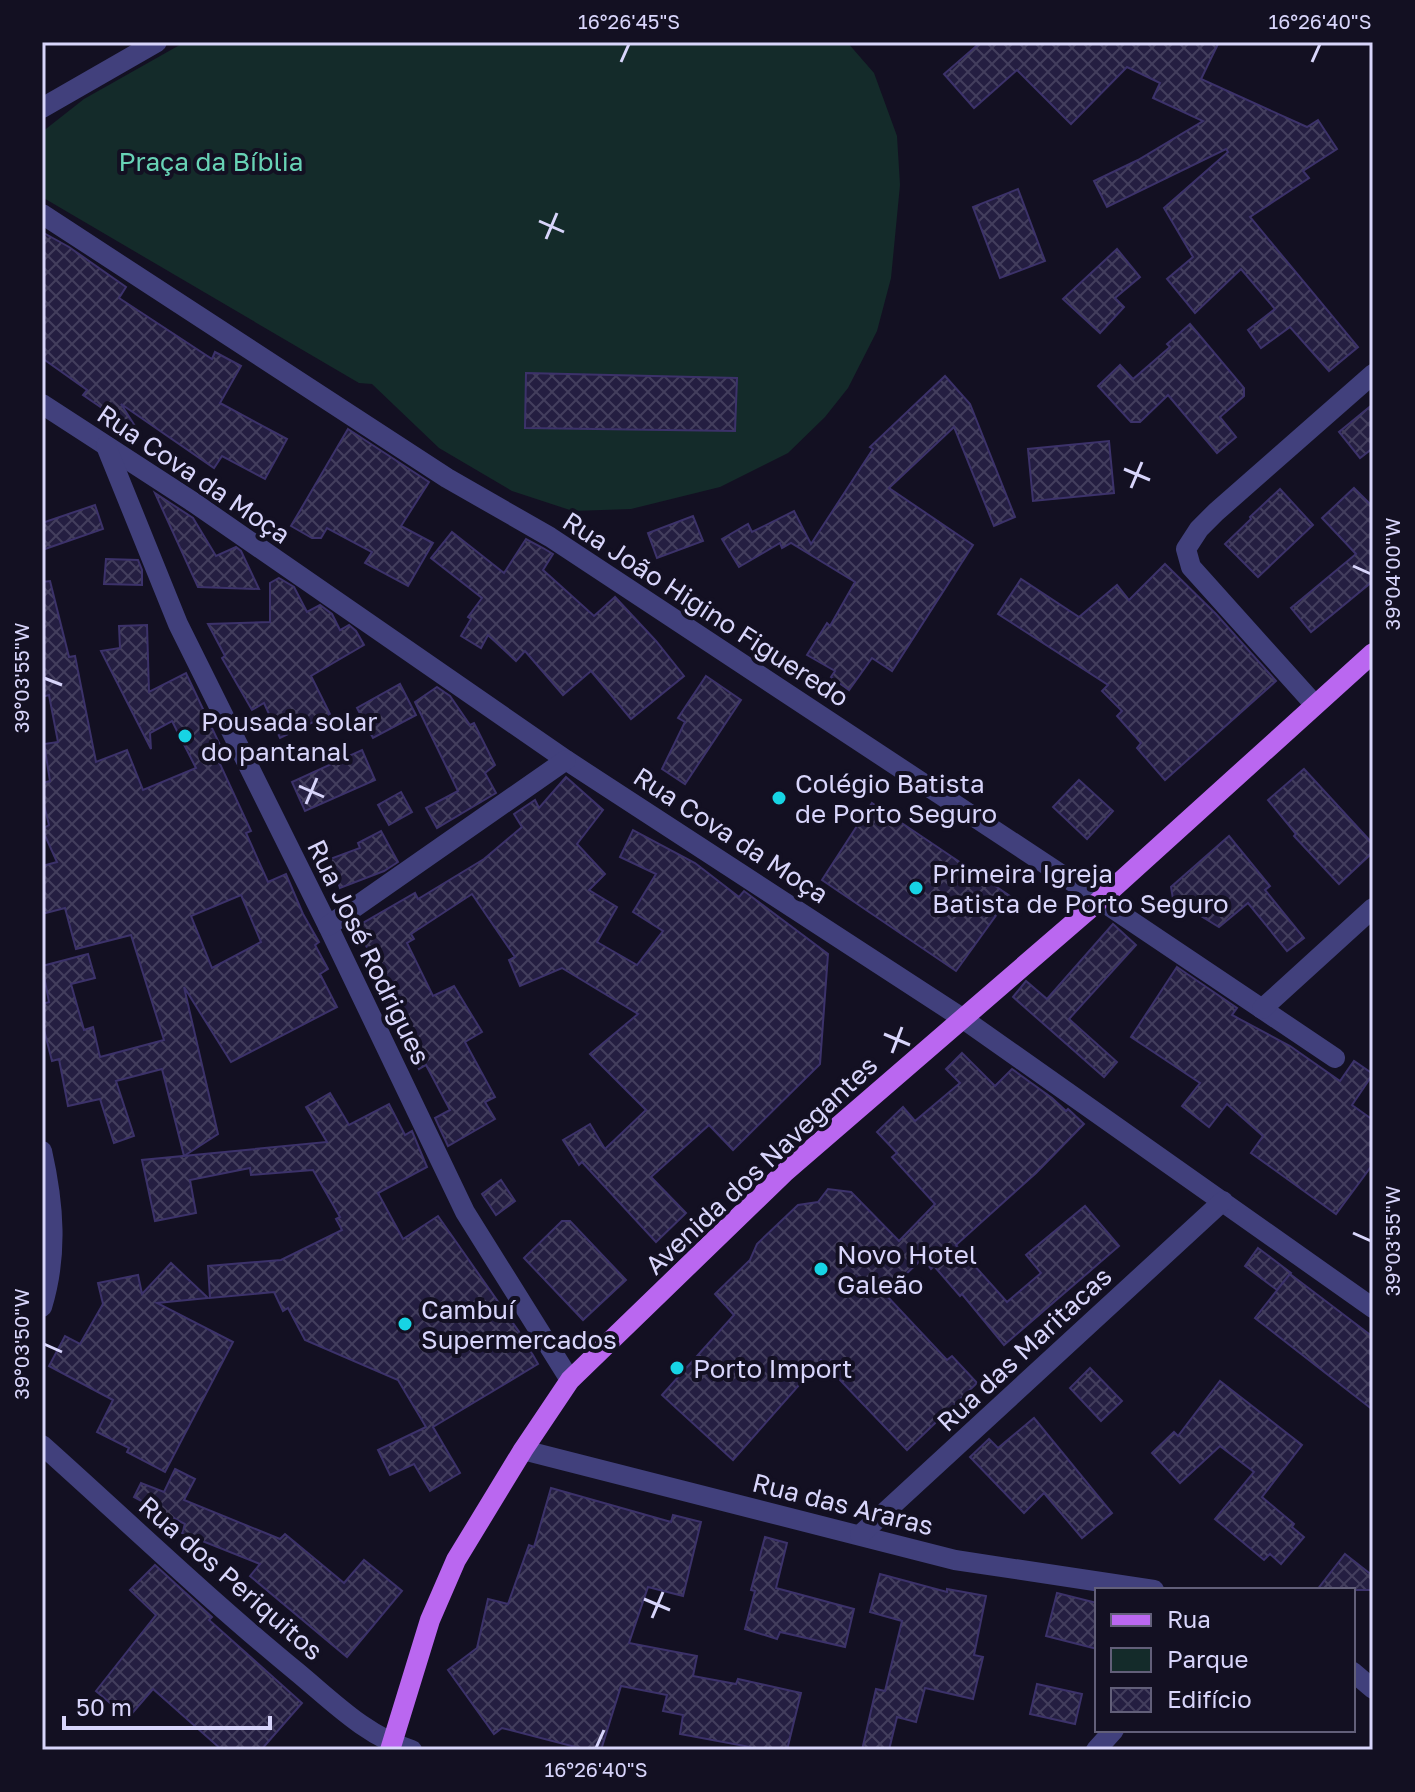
<svg xmlns="http://www.w3.org/2000/svg" width="1415" height="1792" font-family="'Golos Text',sans-serif">
  <style>
    .park { fill: #142b2a }
    .building { fill: url(#building-cross-hatch); stroke: #3c326a; stroke-width: 2; fill-rule: evenodd }
    .lines { fill: none; stroke-linecap: round; stroke-linejoin: round }
    .minor { stroke: #41407c; stroke-width: 20 }
    .major { stroke: #ba67f0; stroke-width: 20 }
    .ticks { fill: none; stroke: #d8d5fb; stroke-width: 3 }
    .poi-dot { fill: #17d4e4; stroke: #131022; stroke-width: 3 }
    .labels { text-anchor: middle; dominant-baseline: central; stroke-width: 8; stroke-linejoin: round; paint-order: stroke }
    .park-label { font-size: 26px; fill: #68d3b6; stroke: #131022 }
    .street-label { font-size: 26px; fill: #d8d5fb; stroke: #131022 }
    .poi-label { font-size: 26px; fill: #d8d5fb; stroke: #131022; text-anchor: start }
    .neatline { fill: none; stroke: #d8d5fb; stroke-width: 3 }
    .ticks-label { font-size: 20px; text-anchor: middle; fill: #d8d5fb }
  </style>
  <defs>
    <pattern id="building-cross-hatch" width="8" height="8" patternUnits="userSpaceOnUse" patternTransform="scale(2)"><rect width="8" height="8" fill="#241e41"/><path d="M0 0l8 8M0 8l8-8" fill="none" stroke="#433e5d"/></pattern>
  </defs>
  <rect width="100%" height="100%" fill="#131022"/>
  <path class="park" d="M185 42H847L874 73 897 136 900 185 891 278 877 331 848 388 825 417 788 453 720 487 631 509 573 511 512 491 439 448 372 384 359 383 42 197V132L84 99Z"/>
  <g class="building">
    <path d="M981 42H1219L1201 79 1307 127 1318 120 1337 149 1303 171 1309 178 1250 217 1358 347 1329 371 1290 327 1261 348 1248 330 1275 309 1241 269 1195 313 1167 279 1193 257 1164 208 1228 152 1226 149 1107 207 1094 181 1138 160 1203 121 1153 98 1160 83 1127 67 1071 124 1017 70 974 108 944 74Z"/>
    <path d="M1018 189 1045 261 1000 278 973 207Z"/>
    <path d="M42 232 69 247 126 287 119 298 212 359 215 352 241 366 220 403 287 439 265 479 222 456 214 468 121 404 140 434 83 395 87 390 42 358Z"/>
    <path d="M1117 249 1140 277 1115 298 1124 307 1100 333 1063 299Z"/>
    <path d="M1190 324 1244 388V396L1220 417 1236 437 1217 453 1168 395 1140 422H1131L1098 386 1120 365 1133 379 1170 347 1167 344Z"/>
    <path d="M526 373 737 378 735 431 525 428Z"/>
    <path d="M945 376 970 404 1015 517 994 526 954 427 889 488 973 545 892 671 872 658 849 690 831 677 835 671 807 655 827 623 830 626 855 582 791 543 782 548 780 543 739 567 722 539 748 524 752 532 794 511 811 544 873 449 870 447Z"/>
    <path d="M1373 404V448L1360 458 1339 432Z"/>
    <path d="M348 429 429 482 401 526 433 543 408 586 365 563 372 552 327 528 321 538H312L291 526Z"/>
    <path d="M1109 441 1114 493 1033 501 1028 449Z"/>
    <path d="M1354 488 1373 507V581L1311 632 1291 608 1356 554 1322 518Z"/>
    <path d="M1280 489 1313 525 1258 577 1225 544 1251 519 1250 517Z"/>
    <path d="M155 493 193 518 216 556 236 547 241 551 259 589 198 587Z"/>
    <path d="M95 505 103 529 42 550V523Z"/>
    <path d="M693 516 703 541 657 558 648 533Z"/>
    <path d="M452 532 504 573 526 539 543 548 553 554 543 570 594 616 615 597 656 641 684 676 631 719 591 671 563 695 525 651 516 661 488 635 481 648 461 636 471 619 468 617 482 598 431 558Z"/>
    <path d="M106 559 138 560 142 570V585L104 584Z"/>
    <path d="M1165 564 1216 614 1276 681 1165 780 1137 748 1141 743 1117 716 1122 711 1102 691 1108 685 998 614 1021 579 1079 617 1117 585 1129 600Z"/>
    <path d="M279 578 294 587 307 612 320 605 332 614 340 630 349 625 356 631 364 645 311 676 330 714 280 738 264 703 252 710 222 658 225 656 208 624 270 622V583Z"/>
    <path d="M50 581 69 657 75 656 96 762 127 750 143 790 196 768 172 721 150 733 151 749 101 651 120 648 119 626 147 625 149 692 186 673 221 747 214 751 251 831 246 833 268 882 286 874 303 914 319 942 315 945 328 969 320 974 337 1007 231 1062 184 987 218 1134 184 1156 162 1069 116 1081 134 1136 114 1143 100 1099 68 1106 59 1059 52 1061 42 1022V1004L49 1002 42 966 88 954 95 978 71 984 84 1030 93 1027 100 1057 164 1040 131 935 76 949 65 908 42 914V866L57 862 42 829 49 825 42 797V783L50 781 44 744 58 742 49 695 42 697V582ZM241 895 261 942 212 968 191 916Z"/>
    <path d="M706 676 741 700 685 784 662 769 685 722 678 718Z"/>
    <path d="M400 684 416 715 373 738 357 708Z"/>
    <path d="M437 687 450 696 470 725 474 723 495 765 485 773 496 793 437 828 426 808 458 791 415 702Z"/>
    <path d="M362 750 375 780 305 811 292 782Z"/>
    <path d="M1304 769 1373 844V852L1339 884 1294 836 1296 834 1268 800Z"/>
    <path d="M566 777 603 810 577 844 605 874 589 890 617 907 597 942 637 965 663 931 633 912 656 874 620 857 633 830 695 863 739 897 744 891 828 954 820 1064 733 1150 709 1125 651 1177 686 1213 656 1242 582 1162 579 1165 563 1140 590 1124 605 1149 646 1110 590 1054 638 1014 562 968 520 986 509 960 515 957 472 894 411 934 414 939 407 943 433 996 454 986 482 1032 465 1042 495 1097 485 1102 495 1119 448 1146 435 1118 450 1110 426 1065 419 1069 372 973 379 970 356 927 415 893 418 899 484 859 522 827 514 814 535 800 539 808Z"/>
    <path d="M1079 780 1113 811 1087 839 1053 807Z"/>
    <path d="M401 792 412 812 389 825 378 805Z"/>
    <path d="M872 803 1010 896 956 971 822 880Z"/>
    <path d="M381 831 398 862 384 871 340 888 330 859 360 848 358 843Z"/>
    <path d="M1229 836 1270 886 1265 890 1304 938 1287 951 1248 903 1219 927 1173 899 1171 887Z"/>
    <path d="M1113 924 1136 945 1069 1019 1117 1062 1104 1077 1013 997 1026 981 1047 999Z"/>
    <path d="M1177 967 1237 1008 1232 1015 1290 1046 1340 1081 1354 1061 1373 1074 1352 1105 1373 1120V1164L1336 1214 1251 1153 1263 1136 1227 1104 1209 1127 1182 1106 1200 1083 1131 1037Z"/>
    <path d="M962 1053 995 1086 1012 1069 1052 1098 1066 1111 1068 1109 1084 1124 1036 1173 956 1245 1007 1302 1041 1273 1026 1255 1085 1206 1119 1246 1004 1345 962 1294 960 1296 934 1266 931 1269 923 1258 885 1294 947 1360 952 1356 977 1383 907 1450 821 1360 733 1460 662 1395 734 1315 715 1294 750 1260 757 1244 798 1205 818 1202 828 1189 851 1192 899 1241 935 1204 892 1157 897 1153 877 1132 903 1107 915 1121 960 1083 946 1069Z"/>
    <path d="M330 1093 349 1125 389 1104 405 1135 412 1131 427 1167 378 1193 403 1239 438 1216 522 1336 538 1364 433 1427 460 1473 430 1491 414 1464 390 1475 378 1450 426 1427 398 1380 305 1340 288 1308 283 1311 274 1292 210 1298 208 1266 281 1260 342 1230 336 1219 340 1217 313 1170 251 1175 250 1168 190 1180 196 1213 155 1221 142 1160 327 1142 306 1107Z"/>
    <path d="M501 1180 515 1201 496 1215 482 1194Z"/>
    <path d="M562 1221H570L626 1280 583 1320 524 1258Z"/>
    <path d="M1258 1248 1291 1273 1277 1290 1245 1266Z"/>
    <path d="M171 1263 208 1298 157 1303 233 1342 165 1472 127 1452 129 1448 97 1432 113 1400 49 1366 65 1336 80 1344 103 1304 98 1283 138 1275 142 1294Z"/>
    <path d="M1290 1274 1373 1337V1410L1255 1318Z"/>
    <path d="M1090 1368 1122 1401 1101 1421 1070 1388Z"/>
    <path d="M1220 1381 1302 1445 1262 1497 1294 1524 1292 1527 1304 1537 1281 1564 1270 1554 1264 1560 1215 1519 1254 1472 1220 1446 1180 1483 1152 1453 1174 1432 1178 1436Z"/>
    <path d="M1034 1418 1112 1513 1082 1538 1044 1493 1024 1513 970 1457 989 1439 998 1448Z"/>
    <path d="M175 1469 195 1479 184 1500 280 1539 285 1534 344 1583 364 1560 402 1591 347 1657 250 1576 260 1564 182 1533 185 1524 134 1497 141 1483 164 1492Z"/>
    <path d="M551 1488 671 1522 673 1515 701 1522 683 1596 648 1587 629 1643 697 1656 693 1676 736 1684 738 1679 801 1693 787 1750H749L750 1747 680 1734 683 1715 663 1711 667 1695 621 1686 601 1750H587L502 1728 494 1734 448 1670 477 1648 488 1599 508 1604 529 1545 534 1547Z"/>
    <path d="M765 1537 787 1543 776 1588 854 1609 845 1647 780 1632 777 1639 745 1629 755 1591 751 1590Z"/>
    <path d="M1345 1554 1373 1576V1590H1317Z"/>
    <path d="M155 1565 212 1617 209 1620 302 1703 261 1750H222L153 1689 128 1718 96 1691 156 1615 130 1590Z"/>
    <path d="M880 1574 947 1592V1589L986 1596 974 1655 983 1657 973 1699 925 1688 916 1722 897 1717 889 1750H862L876 1689 885 1691 902 1621 870 1612Z"/>
    <path d="M1057 1593 1097 1603V1649L1046 1636Z"/>
    <path d="M1037 1684 1082 1694 1075 1724 1030 1714Z"/>
  </g>
  <g class="lines">
    <g class="minor">
      <path d="M42 108 157 42"/>
      <path d="M42 214 447 478 550 537 1100 900 1335 1058"/>
      <path d="M42 404 193 502 566 760 962 1018 1373 1308"/>
      <path d="M106 446 178 624 328 926 465 1212 570 1380"/>
      <path d="M1315 705 1191 567 1186 549 1199 529 1216 512 1373 374"/>
      <path d="M328 926 566 760"/>
      <path d="M1262 1009 1373 908"/>
      <path d="M42 1151C54 1204 58 1255 42 1307"/>
      <path d="M42 1445C127 1521 209 1600 297 1672 332 1701 367 1737 412 1750"/>
      <path d="M523 1450 955 1560 1154 1590"/>
      <path d="M860 1535 1223 1201"/>
      <path d="M1353 1672 1373 1689"/>
      <path d="M1096 1750 1114 1730"/>
    </g>
    <path class="major" d="M390 1750 430 1620 456 1560 523 1450 570 1380 784 1173 1100 900 1373 653"/>
  </g>
  <path class="ticks" d="M621 62 629 44M1312 62 1320 44M539 221 564 232M546 239 557 213M1124 469 1150 480M1131 488 1142 462M1353 566 1371 574M44 678 62 685M299 786 324 797M306 804 317 778M884 1034 910 1045M892 1053 902 1027M1353 1233 1371 1241M44 1344 62 1352M644 1599 670 1610M652 1618 663 1592M596 1748 604 1730"/>
  <g class="poi-dot">
    <circle cx="185" cy="736" r="8"/>
    <circle cx="779" cy="798" r="8"/>
    <circle cx="916" cy="888" r="8"/>
    <circle cx="821" cy="1269" r="8"/>
    <circle cx="405" cy="1324" r="8"/>
    <circle cx="677" cy="1368" r="8"/>
  </g>
  <g class="labels">
    <g class="park-label">
      <text x="211" y="161">Praça da Bíblia</text>
    </g>
    <g class="street-label">
      <text transform="translate(194 474) rotate(34)">Rua Cova da Moça</text>
      <text transform="translate(706 609) rotate(33)">Rua João Higino Figueredo</text>
      <text transform="translate(731 835) rotate(33)">Rua Cova da Moça</text>
      <text transform="translate(369 952) rotate(64)">Rua José Rodrigues</text>
      <text transform="translate(761 1165) rotate(-43)">Avenida dos Navegantes</text>
      <text transform="translate(1024 1349) rotate(-43)">Rua das Maritacas</text>
      <text transform="translate(843 1504) rotate(14)">Rua das Araras</text>
      <text transform="translate(231 1578) rotate(41)">Rua dos Periquitos</text>
    </g>
    <g class="poi-label">
      <text x="201" y="721">Pousada solar<tspan x="201" dy="30">do pantanal</tspan></text>
      <text x="795" y="783">Colégio Batista<tspan x="795" dy="30">de Porto Seguro</tspan></text>
      <text x="932" y="873">Primeira Igreja<tspan x="932" dy="30">Batista de Porto Seguro</tspan></text>
      <text x="837" y="1254">Novo Hotel<tspan x="837" dy="30">Galeão</tspan></text>
      <text x="421" y="1309">Cambuí<tspan x="421" dy="30">Supermercados</tspan></text>
      <text x="693" y="1368">Porto Import</text>
    </g>
  </g>
  <rect width="1415" height="1792" fill="none" stroke="#131022" stroke-width="88"/>
  <rect x="1095" y="1588" width="260" height="144" fill="#131022" stroke="#625f79" stroke-width="2"/>
  <rect x="1111" y="1614" width="40" height="12" fill="#ba67f0" stroke="#625f79" stroke-width="2"/>
  <text x="1167" y="1628" font-size="24" fill="#d8d5fb">Rua</text>
  <rect x="1111" y="1648" width="40" height="24" fill="#142b2a" stroke="#625f79" stroke-width="2"/>
  <text x="1167" y="1668" font-size="24" fill="#d8d5fb">Parque</text>
  <rect x="1111" y="1688" width="40" height="24" fill="url(#building-cross-hatch)" stroke="#625f79" stroke-width="2"/>
  <text x="1167" y="1708" font-size="24" fill="#d8d5fb">Edifício</text>
  <path d="M64 1716v12h206v-12" fill="none" stroke="#d8d5fb" stroke-width="4"/>
  <text x="76" y="1716" font-size="24" fill="#d8d5fb" stroke="#131022" stroke-width="6" paint-order="stroke">50 m</text>
  <rect x="44" y="44" width="1327" height="1704" class="neatline"/>
  <g class="ticks-label">
    <text x="629" y="29">16°26'45"S</text>
    <text x="1320" y="29">16°26'40"S</text>
    <text transform="translate(1393 574) rotate(-90)" y="7">39°04'00"W</text>
    <text transform="translate(22 678) rotate(-90)" y="7">39°03'55"W</text>
    <text transform="translate(1393 1241) rotate(-90)" y="7">39°03'55"W</text>
    <text transform="translate(22 1344) rotate(-90)" y="7">39°03'50"W</text>
    <text x="596" y="1777">16°26'40"S</text>
  </g>
</svg>
